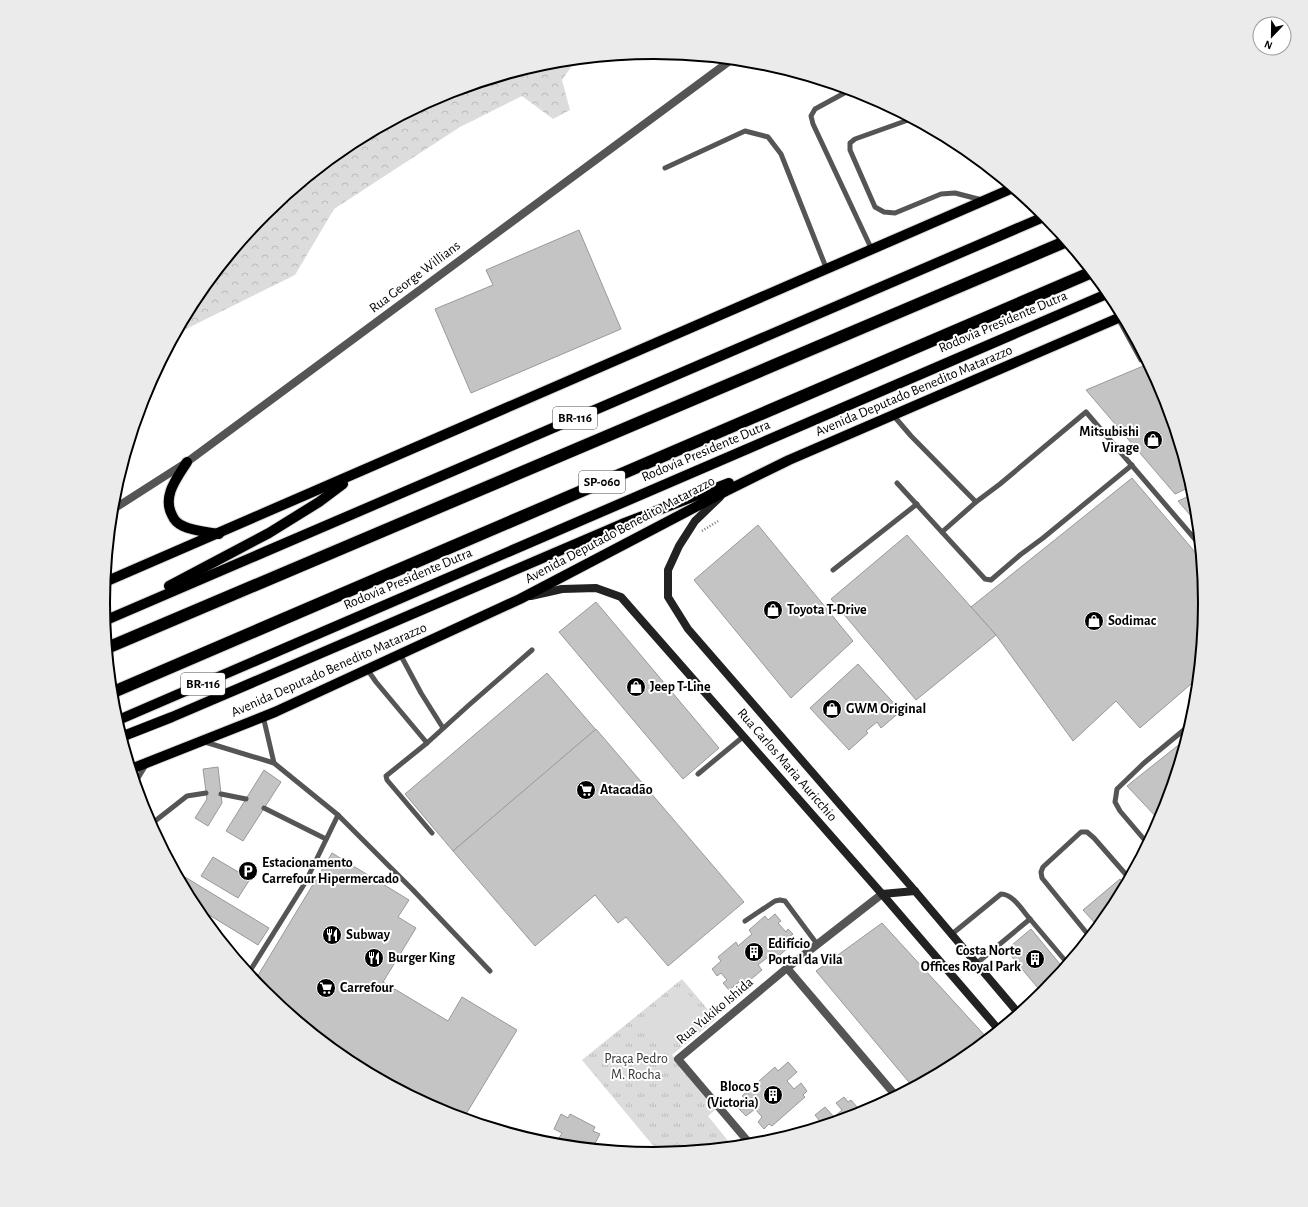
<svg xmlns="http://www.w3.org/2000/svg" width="1308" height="1207" font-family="'Alegreya Sans',sans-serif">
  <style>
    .forest { fill: url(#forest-crowns) }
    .wetland { fill: url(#wetland-marsh) }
    .park { fill: url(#park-tufts) }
    .pitch { fill: #dcdcdc }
    .building { fill: #c4c4c4; stroke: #999 }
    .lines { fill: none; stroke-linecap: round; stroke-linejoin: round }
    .primary-casing { stroke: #dbdbdb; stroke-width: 12 }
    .motorway-casing { stroke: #dbdbdb; stroke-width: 14 }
    .path { stroke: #777; stroke-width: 2.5; stroke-dasharray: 1 2; stroke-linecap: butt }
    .service { stroke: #555; stroke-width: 5 }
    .minor { stroke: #555; stroke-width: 8 }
    .secondary { stroke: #222; stroke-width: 8 }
    .primary { stroke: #000; stroke-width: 10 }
    .motorway { stroke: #000; stroke-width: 12 }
    .labels { text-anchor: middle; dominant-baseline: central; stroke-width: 4; stroke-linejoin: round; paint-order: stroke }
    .shield { fill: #fff; stroke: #4c4c4c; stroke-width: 1 }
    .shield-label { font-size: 13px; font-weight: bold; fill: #000 }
    .street-label { font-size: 14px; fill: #000; stroke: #fff }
    .poi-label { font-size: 14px; font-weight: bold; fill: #000; stroke: #fff; text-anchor: start }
    .park-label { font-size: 14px; fill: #333; stroke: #fff }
    .rim { fill: none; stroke: #000; stroke-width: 2 }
  </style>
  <defs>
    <pattern id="forest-crowns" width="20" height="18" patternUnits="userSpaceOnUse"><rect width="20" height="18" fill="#dcdcdc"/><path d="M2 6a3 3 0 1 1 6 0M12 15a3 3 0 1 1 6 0" fill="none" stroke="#bbb"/></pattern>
    <pattern id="wetland-marsh" width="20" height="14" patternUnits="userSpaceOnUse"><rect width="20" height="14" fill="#dcdcdc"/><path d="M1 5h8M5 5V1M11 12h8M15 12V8" fill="none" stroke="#bbb"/></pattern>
    <pattern id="park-tufts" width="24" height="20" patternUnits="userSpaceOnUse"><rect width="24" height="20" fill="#dcdcdc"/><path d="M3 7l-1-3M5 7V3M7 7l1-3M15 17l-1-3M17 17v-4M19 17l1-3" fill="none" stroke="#bbb"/></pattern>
  </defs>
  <rect width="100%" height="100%" fill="#fff"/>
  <path class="forest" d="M576 60 562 80 570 110 553 119 522 96 460 127 334 209 295 275 176 334 196 297 258 221 265 215 295 197 341 158 357 147 362 137 443 94 547 63Z"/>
  <path class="wetland" d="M362 137 357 147 341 158 295 197 265 215 258 221 264 213 348 145Z"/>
  <path class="park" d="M682 979 716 1019 672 1055 716 1109 708 1116 733 1147 660 1154 582 1060Z"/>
  <path class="pitch" d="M684 989 707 1016 668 1048 645 1021Z"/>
  <g class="building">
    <path d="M579 230 621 329 471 393 435 309 493 285 486 270Z"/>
    <path d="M1148 364 1164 393 1192 486 1175 494 1086 390Z"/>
    <path d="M1132 478 1201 559 1205 604 1198 678 1140 728 1116 701 1073 741 996 635 971 607Z"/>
    <path d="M1194 494 1195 496 1198 524 1178 501Z"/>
    <path d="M758 525 853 641 791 698 694 580Z"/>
    <path d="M907 535 996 635 916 700 831 599Z"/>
    <path d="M596 602 719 748 683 779 559 632Z"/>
    <path d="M858 664 901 711 881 728 877 722 866 731 868 733 849 750 810 708Z"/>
    <path d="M547 673 596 730 453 851 405 794Z"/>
    <path d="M596 729 744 902 668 966 626 917 618 923 595 895 535 946 453 851Z"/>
    <path d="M1186 739 1163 815 1160 821 1127 786Z"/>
    <path d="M218 767 222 803 208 826 195 818 207 799 203 769Z"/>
    <path d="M264 770 281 782 243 841 226 831Z"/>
    <path d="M332 853 409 900 398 917 416 928 383 982 448 1021 462 997 517 1030 463 1119 443 1113 347 1062 264 993 254 982Z"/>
    <path d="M213 857 250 879 238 898 201 876Z"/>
    <path d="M175 871 269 928 258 945 193 905Z"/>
    <path d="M1120 879 1126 885 1112 910 1108 915 1107 913 1095 923 1083 910Z"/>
    <path d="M775 914 781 921 778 923 786 932 788 929 793 934 785 940 790 946 772 962 768 957 758 965 762 970 743 986 739 982 729 990 723 983 727 980 721 973 717 976 712 969 721 961 718 957 736 942 738 946 752 934 749 930 765 916 768 920Z"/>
    <path d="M882 923 988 1039 960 1062 913 1087 816 971Z"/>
    <path d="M1031 929 1064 969 1043 994 1006 950Z"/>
    <path d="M788 1062 797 1072 787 1081 794 1089 801 1083 807 1091 803 1095 805 1097 772 1126 769 1124 764 1129 758 1122 762 1117 755 1109 746 1116 737 1107 746 1099 742 1096 775 1067 778 1071Z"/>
    <path d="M844 1097 848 1102 851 1100 863 1114 822 1126 823 1125 815 1115 825 1107 834 1117 842 1110 836 1103Z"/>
    <path d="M561 1114 568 1118 570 1114 595 1127 593 1131 600 1134 592 1149 584 1145 583 1148 555 1145 562 1133 554 1129Z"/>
  </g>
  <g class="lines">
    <g class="primary-casing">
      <g id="primary">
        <path d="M187 462C177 478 162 496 172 515 174 520 178 524 183 526 193 531 208 532 219 534"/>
        <path d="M105 582 1013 188"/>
        <path d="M169 586 269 533 319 502 343 484"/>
        <path d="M104 621 1046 216"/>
        <path d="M116 721 1109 293"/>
        <path d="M121 737 172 717 622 524 729 483"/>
        <path d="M131 769 275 712 520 599 726 491 789 460 1123 316"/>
      </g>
    </g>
    <g class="motorway-casing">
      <g id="motorway">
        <path d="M107 648 1067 241"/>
        <path d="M111 693 1092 272"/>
      </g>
    </g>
    <path class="path" d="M702 531 718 521"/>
    <g class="service">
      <path d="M850 90 815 109 811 116 813 124 872 250"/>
      <path d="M911 119 855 139 850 143V150L875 207 884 212 895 213 941 194 955 193 982 200"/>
      <path d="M665 168 745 131 768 137 781 154 827 270"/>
      <path d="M1118 318 1141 360"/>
      <path d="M893 415 911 436 976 502"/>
      <path d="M897 483 985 579 991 580 1020 555 1043 538 1132 465"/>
      <path d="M942 532 976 502 1000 484 1086 412 1200 545"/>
      <path d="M833 570 917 504"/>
      <path d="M400 654 421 693 443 728"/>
      <path d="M367 669 376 682 427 743"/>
      <path d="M263 716 274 763"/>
      <path d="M205 742 274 763 338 815 413 890 490 971"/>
      <path d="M698 774 744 736"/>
      <path d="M135 783 146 765"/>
      <path d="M221 794 246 799"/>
      <path d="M264 808 326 839"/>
      <path d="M150 825 187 796 206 793"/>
      <path d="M432 833 387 780 386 776 427 743 469 705 532 650"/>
      <path d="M1148 844 1120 811 1115 802 1117 789 1144 763 1191 724"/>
      <path d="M745 921 775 901 780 900 785 901 817 944"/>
      <path d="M952 934 1001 894C1013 894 1022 910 1030 919"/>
      <path d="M1090 937 1042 878 1041 872 1043 867 1081 832H1087L1094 838 1129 878"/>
      <path d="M977 963 1030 919 1068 964"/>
      <path d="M248 974 305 883 338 815"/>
    </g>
    <g class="minor">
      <path d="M112 510 187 462 731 60"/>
      <path d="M787 968 896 1096"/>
      <path d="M751 1145 678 1059 787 968 882 894"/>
    </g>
    <g class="secondary">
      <path d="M720 497 695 521 679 546 668 570V597L688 629 915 891 1019 1014"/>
      <path d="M531 596 562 589 596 588 621 597 882 894 999 1030"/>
      <path d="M882 894 915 891"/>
    </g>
    <use href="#primary" class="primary"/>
    <use href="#motorway" class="motorway"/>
  </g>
  <defs>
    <g id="shop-disc" transform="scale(1)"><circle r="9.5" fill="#000" stroke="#fff"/><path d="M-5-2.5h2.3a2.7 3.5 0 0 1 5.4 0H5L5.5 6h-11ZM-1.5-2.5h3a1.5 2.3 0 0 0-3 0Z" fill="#fff"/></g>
    <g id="supermarket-disc" transform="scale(1)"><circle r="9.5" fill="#000" stroke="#fff"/><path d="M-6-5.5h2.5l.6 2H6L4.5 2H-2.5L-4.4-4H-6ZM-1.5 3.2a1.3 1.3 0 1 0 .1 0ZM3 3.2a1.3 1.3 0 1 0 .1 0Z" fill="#fff"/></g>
    <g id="parking-disc" transform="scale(1)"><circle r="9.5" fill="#000" stroke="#fff"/><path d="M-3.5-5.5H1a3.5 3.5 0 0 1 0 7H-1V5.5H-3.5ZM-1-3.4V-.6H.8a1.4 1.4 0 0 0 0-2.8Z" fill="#fff"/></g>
    <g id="restaurant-disc" transform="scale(1)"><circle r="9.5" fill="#000" stroke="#fff"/><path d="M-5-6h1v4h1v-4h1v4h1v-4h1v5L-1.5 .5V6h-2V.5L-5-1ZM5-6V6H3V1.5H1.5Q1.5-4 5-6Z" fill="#fff"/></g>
    <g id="building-disc" transform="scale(1)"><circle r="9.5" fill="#000" stroke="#fff"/><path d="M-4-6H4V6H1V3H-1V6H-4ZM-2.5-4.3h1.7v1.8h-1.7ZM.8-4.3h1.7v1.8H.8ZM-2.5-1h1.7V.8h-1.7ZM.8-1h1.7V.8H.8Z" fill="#fff"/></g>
  </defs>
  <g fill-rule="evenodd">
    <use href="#shop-disc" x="1153" y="440"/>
    <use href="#shop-disc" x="773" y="610"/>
    <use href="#shop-disc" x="1094" y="621"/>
    <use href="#shop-disc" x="636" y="687"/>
    <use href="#shop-disc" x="832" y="709"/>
    <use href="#supermarket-disc" x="586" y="790"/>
    <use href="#parking-disc" x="248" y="871"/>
    <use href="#restaurant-disc" x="332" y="935"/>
    <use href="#building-disc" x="754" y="952"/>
    <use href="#restaurant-disc" x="374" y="958"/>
    <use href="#building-disc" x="1035" y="959"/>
    <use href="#supermarket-disc" x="326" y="988"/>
    <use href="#building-disc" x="773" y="1095"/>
  </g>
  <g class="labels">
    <g class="shield">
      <rect x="553" y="407" width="44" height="22" rx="3"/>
      <rect x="579" y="471" width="46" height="22" rx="3"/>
      <rect x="181" y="673" width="44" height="22" rx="3"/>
    </g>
    <g class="shield-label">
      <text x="575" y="418">BR-116</text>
      <text x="602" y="482">SP-060</text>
      <text x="203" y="684">BR-116</text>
    </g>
    <g class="street-label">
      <text transform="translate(415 277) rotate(-37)">Rua George Willians</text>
      <text transform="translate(1003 322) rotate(-23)">Rodovia Presidente Dutra</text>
      <text transform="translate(914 391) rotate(-23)">Avenida Deputado Benedito Matarazzo</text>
      <text transform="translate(706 451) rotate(-23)">Rodovia Presidente Dutra</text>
      <text transform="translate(620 530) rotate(-28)">Avenida Deputado Benedito Matarazzo</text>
      <text transform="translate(408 579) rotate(-23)">Rodovia Presidente Dutra</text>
      <text transform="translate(329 670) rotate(-24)">Avenida Deputado Benedito Matarazzo</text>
      <text transform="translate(787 765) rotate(49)">Rua Carlos Maria Auricchio</text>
      <text transform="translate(715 1011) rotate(-40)">Rua Yukiko Ishida</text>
    </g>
    <g class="poi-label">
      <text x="1139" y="432" text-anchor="end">Mitsubishi<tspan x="1139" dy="16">Virage</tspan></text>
      <text x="787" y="610">Toyota T-Drive</text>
      <text x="1108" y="621">Sodimac</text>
      <text x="650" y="687">Jeep T-Line</text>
      <text x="846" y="709">GWM Original</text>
      <text x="600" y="790">Atacadão</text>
      <text x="262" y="863">Estacionamento<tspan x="262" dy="16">Carrefour Hipermercado</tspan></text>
      <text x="346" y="935">Subway</text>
      <text x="768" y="944">Edifício<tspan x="768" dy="16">Portal da Vila</tspan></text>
      <text x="1021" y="951" text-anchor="end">Costa Norte<tspan x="1021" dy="16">Offices Royal Park</tspan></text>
      <text x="388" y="958">Burger King</text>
      <text x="340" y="988">Carrefour</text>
      <text x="759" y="1087" text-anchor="end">Bloco 5<tspan x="759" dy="16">(Victoria)</tspan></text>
    </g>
    <g class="park-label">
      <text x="636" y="1059">Praça Pedro<tspan x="636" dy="16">M. Rocha</tspan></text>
    </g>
  </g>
  <path d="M0 0H1308V1207H0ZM110 603a544 544 0 1 1 1088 0a544 544 0 1 1-1088 0Z" fill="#ebebeb" fill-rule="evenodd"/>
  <path class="rim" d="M110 603a544 544 0 1 1 1088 0a544 544 0 1 1-1088 0Z"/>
  <g transform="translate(1272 36) rotate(202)"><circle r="19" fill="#ffffff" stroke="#999999"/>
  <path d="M0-3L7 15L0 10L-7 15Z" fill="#000000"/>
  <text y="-6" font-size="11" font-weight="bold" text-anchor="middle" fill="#000000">N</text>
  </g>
</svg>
